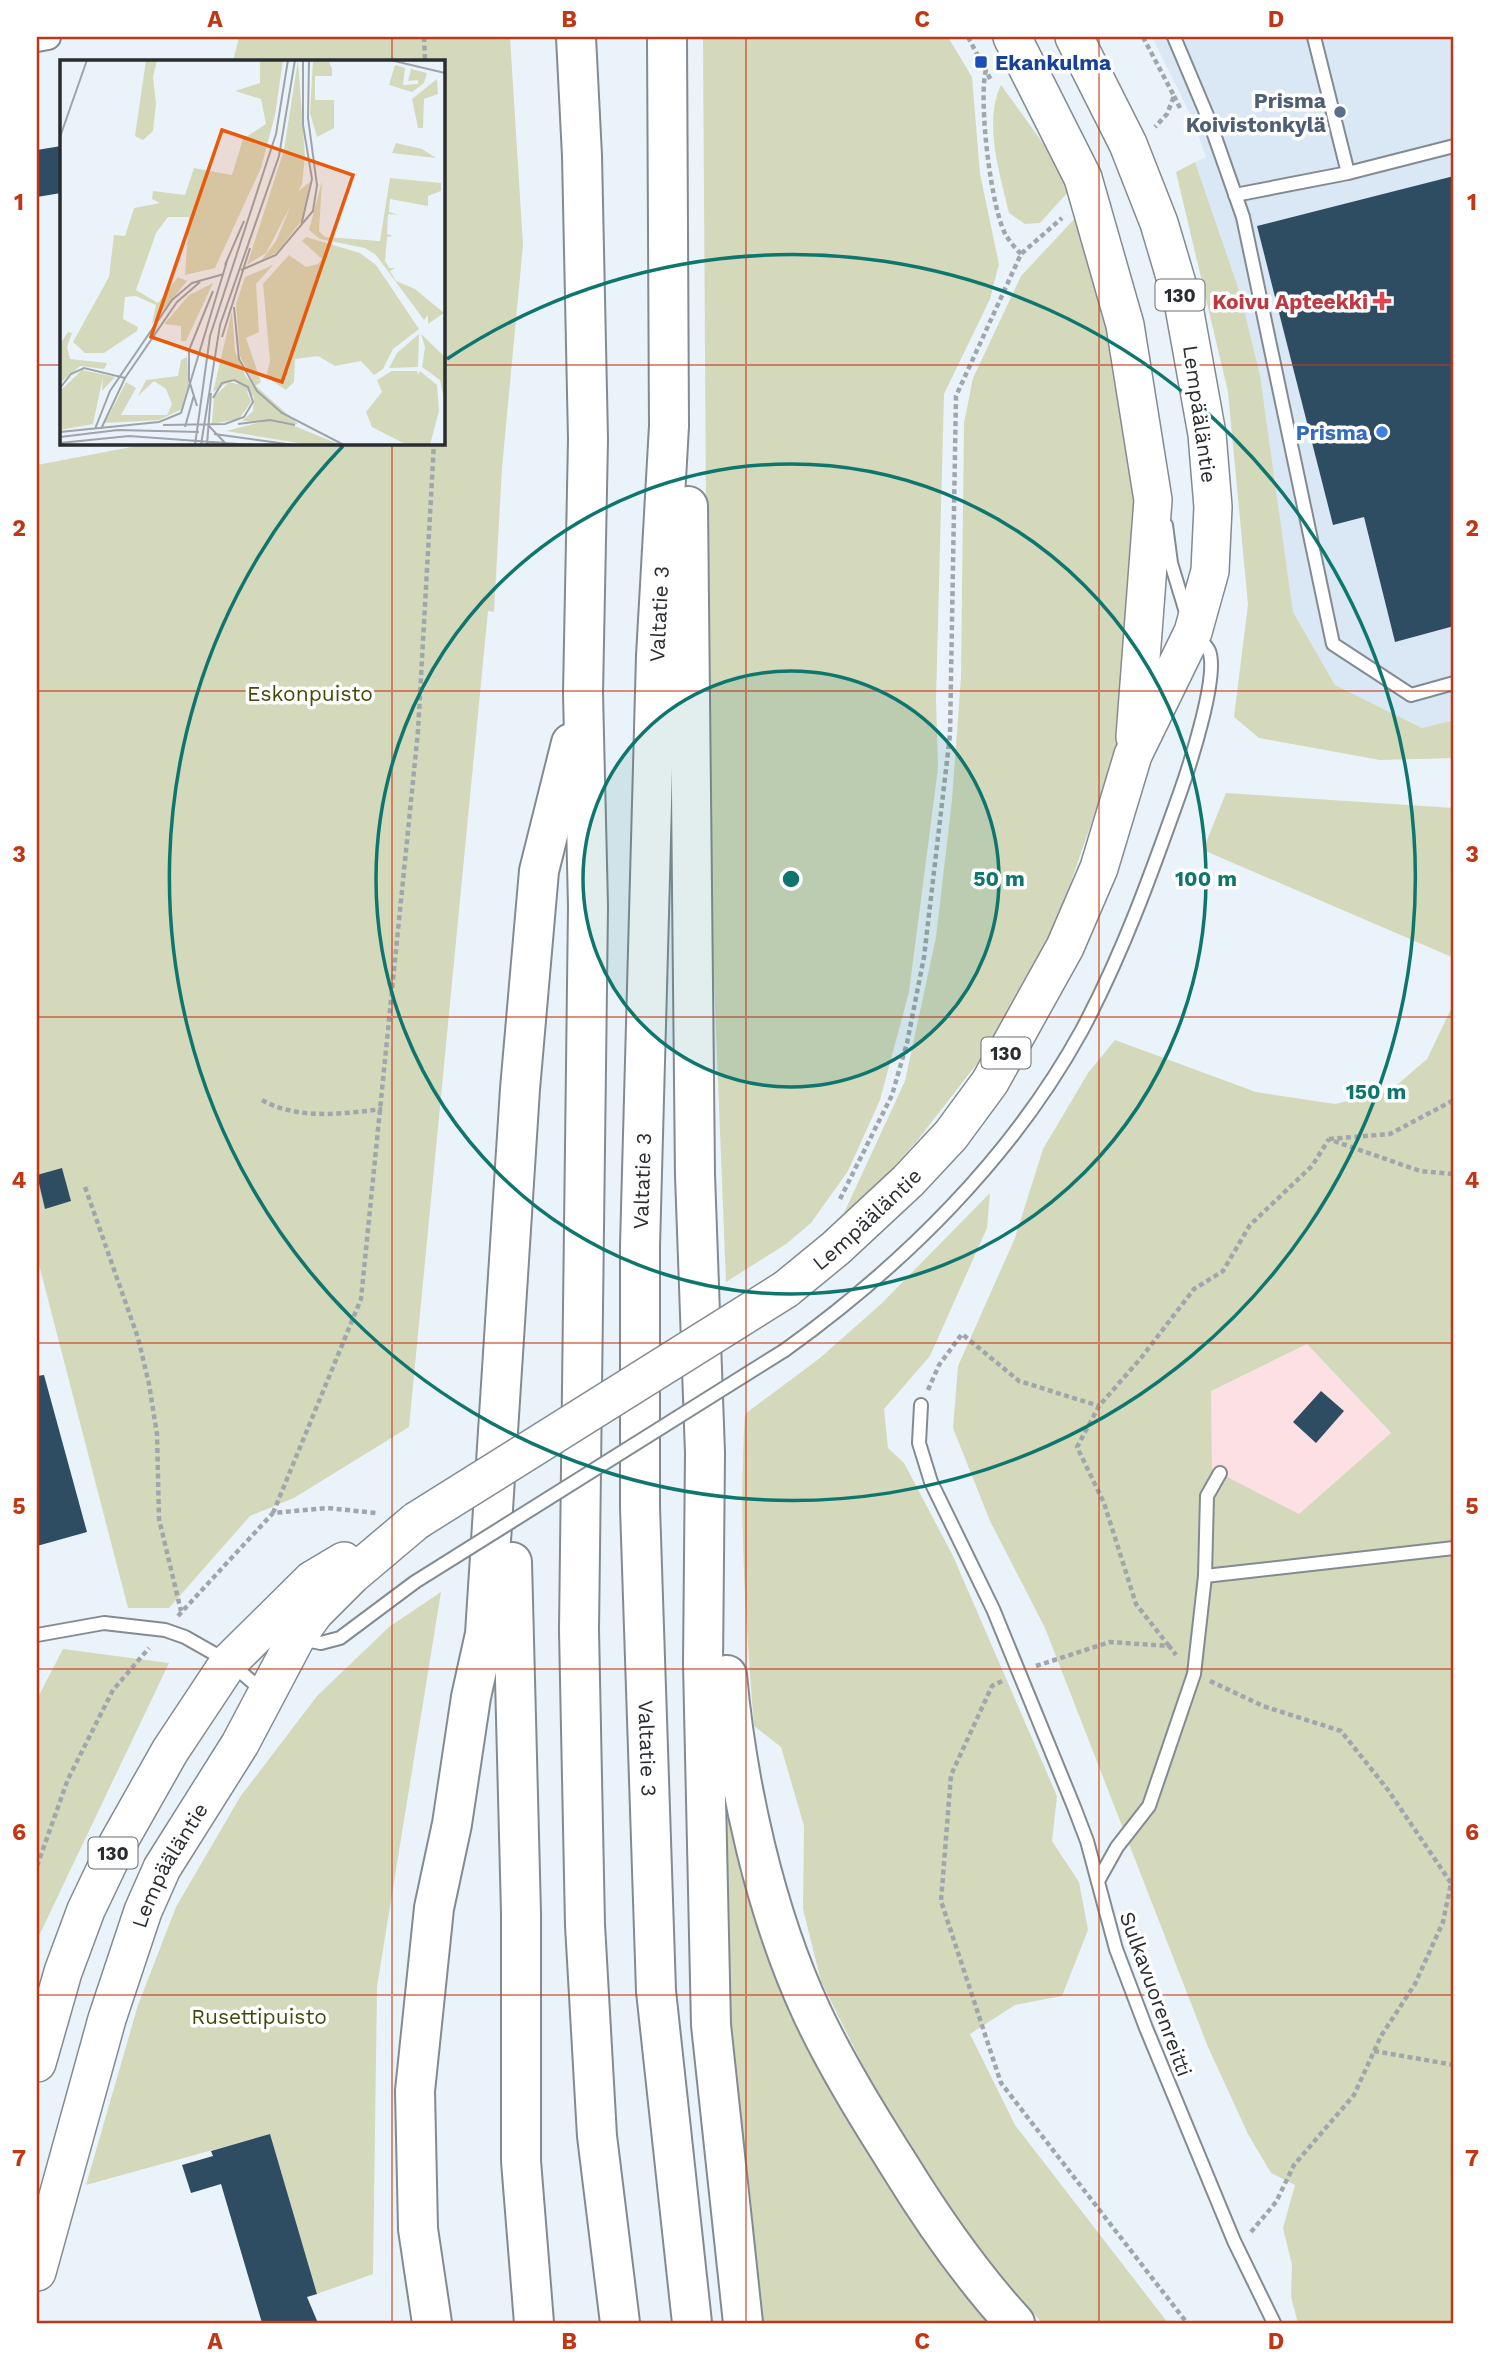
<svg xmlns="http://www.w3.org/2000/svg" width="1491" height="2360" font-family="'Work Sans',sans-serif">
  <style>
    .built { fill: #d9e8f4 }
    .industrial { fill: #fce0e3 }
    .green { fill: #d4d9bb; fill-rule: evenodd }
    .building { fill: #2e4d63 }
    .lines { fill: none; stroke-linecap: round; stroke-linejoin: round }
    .lane-casing { stroke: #838b91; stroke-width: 16 }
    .street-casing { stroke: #838b91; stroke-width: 28 }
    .primary-casing { stroke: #838b91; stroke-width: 40 }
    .highway-casing { stroke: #838b91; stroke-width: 42 }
    .path { stroke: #a0a7ac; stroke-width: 4.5; stroke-dasharray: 5 3.5; stroke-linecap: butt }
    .lane { stroke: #fff; stroke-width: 12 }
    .street { stroke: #fff; stroke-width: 24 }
    .primary { stroke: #fff; stroke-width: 37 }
    .highway { stroke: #fff; stroke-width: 38 }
    .lane-bridge-casing { stroke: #838b91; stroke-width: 16; stroke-linecap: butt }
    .primary-bridge-casing { stroke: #838b91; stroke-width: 40; stroke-linecap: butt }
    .lane-bridge { stroke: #fff; stroke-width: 12 }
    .primary-bridge { stroke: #fff; stroke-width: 37 }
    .grid { fill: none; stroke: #c13715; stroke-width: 2; stroke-opacity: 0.55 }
    .ring { fill: none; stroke: #0f766e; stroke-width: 3.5 }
    .transit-dot { fill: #1a4fb4; stroke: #fff; stroke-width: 2.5 }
    .service-dot { fill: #5c6f8a; stroke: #fff; stroke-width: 2.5 }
    .health-dot { fill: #e0444e; stroke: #fff; stroke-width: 2.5 }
    .shop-dot { fill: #3f7fe0; stroke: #fff; stroke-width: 2.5 }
    .labels { text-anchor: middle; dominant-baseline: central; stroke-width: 7; stroke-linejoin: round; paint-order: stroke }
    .shield { fill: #fff; stroke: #6a6c6e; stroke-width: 2 }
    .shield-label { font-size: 19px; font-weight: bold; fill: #2a2d30 }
    .transit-label { font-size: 21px; font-weight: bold; fill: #164399; stroke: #fff; text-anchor: start }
    .service-label { font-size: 21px; font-weight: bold; fill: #4e5e75; stroke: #fff; text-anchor: end }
    .health-label { font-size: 21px; font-weight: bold; fill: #be3a42; stroke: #fff; text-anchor: end }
    .street-label { font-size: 21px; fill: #2a2d30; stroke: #fff }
    .shop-label { font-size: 21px; font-weight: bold; fill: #366cbe; stroke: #fff; text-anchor: end }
    .park-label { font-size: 21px; fill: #434909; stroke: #fff }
    .inset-road { fill: none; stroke: #9ea4a9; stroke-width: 2 }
    .view { fill: #e8590c; fill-opacity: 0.15; stroke: #e8590c; stroke-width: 3.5 }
    .inset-edge { fill: none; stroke: #2a2d30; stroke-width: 3.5 }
    .centre { fill: #0f766e; stroke: #fff; stroke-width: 3.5 }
    .ring-label { font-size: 21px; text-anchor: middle; font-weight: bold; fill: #0f766e; stroke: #fff; stroke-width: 7; stroke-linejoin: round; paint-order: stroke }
    .neatline { fill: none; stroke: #c13715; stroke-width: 2.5 }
    .grid-label { font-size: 23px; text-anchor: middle; font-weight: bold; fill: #c13715 }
  </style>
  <rect width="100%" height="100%" fill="#ebf3fa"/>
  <path class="built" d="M1152 37H1454V720L1422 728 1335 685 1293 612 1260 375 1240 293 1195 162 1206 157 1192 118Z"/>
  <path class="industrial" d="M1307 1344 1391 1434 1299 1514 1212 1469 1211 1391Z"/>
  <g class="green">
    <path d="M239 37H510L523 245 502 468 494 612 488 611 409 1427 294 1498 250 1516 169 1608H128L37 1257V465L152 443H443V61H233Z"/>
    <path d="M703 37H948L972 77 980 174 999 264 990 299 944 394 936 699 938 768 909 992 880 1100 848 1171 811 1223 786 1244 726 1282 708 831Z"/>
    <path d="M1001 85 1055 160 1068 192 1040 223 1025 224 1009 213C1000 174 983 123 1001 85Z"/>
    <path d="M1195 162 1240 293 1260 375 1293 612 1335 685 1422 728 1454 720V758L1380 760 1259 738 1234 717 1248 605 1228 392 1176 172Z"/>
    <path d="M1078 215 1110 302 1133 444 1135 625 1114 758 1058 919 990 1047 916 1142 848 1217 844 1213 905 1081 936 937 952 800 961 677 964 423 973 378 1021 276Z"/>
    <path d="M1226 793 1454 808V958L1203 850Z"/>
    <path d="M1454 1003V2323H1298L1291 2297 1292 2265 1283 2228 1295 2185 1271 2173 1248 2134 1208 2047 1045 1628 990 1521 953 1428 958 1366 1015 1238 1043 1149 1088 1073 1115 1040 1256 1092 1335 1104 1390 1091 1427 1059ZM1307 1344 1391 1433 1299 1514 1212 1469 1211 1391Z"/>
    <path d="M990 1193 987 1228 930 1356 884 1409 888 1448 904 1463 953 1556 1057 1796 1052 1841 1079 1882 1088 1930 1062 1996 1015 2005 970 2034 1015 2125 1168 2323H1042L973 2242 876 2092 821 1981 803 1909 804 1826 781 1747 754 1726C746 1621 738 1519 745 1414L820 1358 881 1304Z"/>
    <path d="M441 1592 377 1987 373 2274 317 2294 270 2134 86 2185 138 2005 176 1907 240 1797 317 1696 389 1627Z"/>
    <path d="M63 1649 169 1663 37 1940V1699Z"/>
    <path d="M722 1796 732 1805 758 1901 1000 2323H762L731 2038Z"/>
  </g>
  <g class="building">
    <path d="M61 146V193L37 197V150Z"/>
    <path d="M1454 176V626L1395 642 1364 517 1333 525 1257 226Z"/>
    <path d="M62 1168 71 1201 45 1209 37 1175Z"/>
    <path d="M44 1375 87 1532 37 1546V1376Z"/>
    <path d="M1321 1391 1344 1411 1316 1443 1293 1422Z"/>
    <path d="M270 2134 317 2294 307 2297 318 2323H262L221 2184 191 2193 182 2165 213 2156 211 2151Z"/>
  </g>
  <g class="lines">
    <g class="lane-casing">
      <g id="lane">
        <path d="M1174 37 1209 120 1243 217 1333 644 1411 695 1454 683"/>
        <path d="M1314 37 1348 173"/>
        <path d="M1235 195 1348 173 1454 146"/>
        <path d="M1166 525 1171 563 1188 619"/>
        <path d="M785 1350C902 1266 1012 1158 1082 1030 1123 953 1152 872 1181 790 1190 764 1219 675 1209 651 1207 646 1200 640 1196 635"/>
        <path d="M921 1405 919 1443 931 1482 993 1609 1074 1807 1087 1841 1116 1949 1146 2028 1234 2241 1274 2323"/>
        <path d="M1205 1576 1454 1548"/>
        <path d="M37 1635 104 1623 165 1630 185 1637 229 1662 263 1691"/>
        <path d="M300 1639 321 1643 340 1638 415 1582"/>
        <path d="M1098 1881 1117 1847 1149 1806 1194 1674 1205 1576 1207 1496 1220 1473"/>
      </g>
    </g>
    <g class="street-casing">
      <path id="street" d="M37 39 48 37"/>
    </g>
    <g class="primary-casing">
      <g id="primary">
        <path d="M1012 37 1083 178 1125 325 1153 500 1135 737"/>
        <path id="s1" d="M786 1289 836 1248 908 1181 951 1135 990 1082 1065 947 1099 868 1133 755 1193 632 1210 571 1213 507 1207 434 1184 307 1159 223 1128 144 1074 37"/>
        <path d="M37 2063 63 1972 86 1910 118 1843 170 1751 229 1662 312 1580 344 1561"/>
        <path id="s2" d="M37 2272 107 2019 143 1911 162 1868 240 1744 296 1638 315 1612 352 1575 416 1521"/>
      </g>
    </g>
    <g class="highway-casing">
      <g id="highway">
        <path d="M576 37 582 156 588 439 583 693 588 906 579 1630 585 1925 597 2136 620 2323"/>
        <path id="s3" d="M667 37 669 426 656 656 640 1246V1507L656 1991 692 2323"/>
        <path d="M688 506 695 1175 705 1453 703 1664 711 2025 743 2323"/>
        <path d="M512 1562 521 1913V2161L534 2323"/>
        <path d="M727 1675C737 1785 765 1912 812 2013 837 2066 868 2116 899 2165 934 2222 970 2274 1015 2323"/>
        <path d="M432 2323 418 2229 415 2091 434 1908 452 1824 471 1697 485 1634 520 1089 539 871 571 743"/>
      </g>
    </g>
    <g class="path">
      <path d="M424 37 425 61"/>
      <path d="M968 37 992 82"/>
      <path d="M1143 37 1174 96 1167 114 1155 127"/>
      <path d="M986 70C978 98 991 213 1007 237 1011 243 1016 249 1021 254"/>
      <path d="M1174 96 1180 108"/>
      <path d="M262 1100C297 1120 343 1114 382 1109"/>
      <path d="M1329 1139 1390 1134 1454 1100"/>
      <path d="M1334 1141 1420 1171 1454 1174"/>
      <path d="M85 1187 138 1338 149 1384 157 1434 159 1519 181 1611"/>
      <path d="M840 1199 892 1095 907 1043 924 957 950 735 956 396 1021 254 1062 218"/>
      <path d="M928 1390 939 1365 962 1334 1019 1381 1099 1406"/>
      <path d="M273 1513 361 1299 418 731 434 443"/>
      <path d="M178 1616 273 1513 328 1508 376 1513"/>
      <path d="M1169 1646 1136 1604 1104 1503 1077 1447 1099 1406 1141 1358 1194 1289 1223 1271 1250 1225 1312 1166 1329 1139"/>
      <path d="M1036 1666 1110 1642 1169 1646 1176 1655"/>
      <path d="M1002 1681 992 1686 951 1775 941 1901 1001 2083 1187 2323"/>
      <path d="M1210 1681 1263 1706 1341 1731 1388 1790 1451 1883"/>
      <path d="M37 1866 68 1779 113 1690 149 1648"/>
      <path d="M1374 2051 1454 2065"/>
      <path d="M1251 2232 1276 2202 1294 2165 1354 2095 1381 2036 1415 1984 1443 1922 1451 1883 1454 1881"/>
    </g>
    <use href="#lane" class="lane"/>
    <use href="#street" class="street"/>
    <use href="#primary" class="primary"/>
    <use href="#highway" class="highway"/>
    <g class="lane-bridge-casing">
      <path id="lane-bridge" d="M415 1582 785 1350"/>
    </g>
    <g class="primary-bridge-casing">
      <path id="primary-bridge" d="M416 1521 786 1289"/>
    </g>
    <use href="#lane-bridge" class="lane-bridge"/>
    <use href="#primary-bridge" class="primary-bridge"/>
  </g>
  <path class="grid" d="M392 37V61M746 37V2323M1099 37V2323M37 365H61M443 365H1454M392 443V2323M37 691H1454M37 1017H1454M37 1343H1454M37 1669H1454M37 1995H1454"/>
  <circle cx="791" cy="879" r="208" fill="#0f766e" fill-opacity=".12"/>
  <g class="ring">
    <circle cx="791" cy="879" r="208"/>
    <circle cx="791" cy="879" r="415"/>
    <path d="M447 359A623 623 0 1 1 343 446"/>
  </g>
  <rect class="transit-dot" x="974" y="55" width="14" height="14" rx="3.5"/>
  <circle class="service-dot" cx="1340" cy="112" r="7"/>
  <path class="health-dot" d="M1378.5 290.5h7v7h7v7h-7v7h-7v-7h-7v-7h7z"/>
  <circle class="shop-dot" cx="1382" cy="432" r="7"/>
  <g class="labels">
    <g class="shield">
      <rect x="1155.5" y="279.5" width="49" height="31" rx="5"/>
      <rect x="981.5" y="1037.5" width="49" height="31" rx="5"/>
      <rect x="88.5" y="1837.5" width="49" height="31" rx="5"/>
    </g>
    <g class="shield-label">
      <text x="1180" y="295">130</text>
      <text x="1006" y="1053">130</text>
      <text x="113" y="1853">130</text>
    </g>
    <g class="transit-label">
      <text x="995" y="62">Ekankulma</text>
    </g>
    <g class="service-label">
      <text x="1326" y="100">Prisma<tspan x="1326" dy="24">Koivistonkylä</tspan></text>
    </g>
    <g class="health-label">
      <text x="1368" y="301">Koivu Apteekki</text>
    </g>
    <g class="street-label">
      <text transform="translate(1200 414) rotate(82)">Lempääläntie</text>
      <text transform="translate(659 614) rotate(-87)">Valtatie 3</text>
      <text transform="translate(642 1181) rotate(-88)">Valtatie 3</text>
      <text stroke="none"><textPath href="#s1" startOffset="107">Lempääläntie</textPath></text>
      <text stroke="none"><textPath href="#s3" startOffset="1712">Valtatie 3</textPath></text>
      <text stroke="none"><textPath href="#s2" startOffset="429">Lempääläntie</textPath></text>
      <text transform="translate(1156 1994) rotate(70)">Sulkavuorenreitti</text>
    </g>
    <g class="shop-label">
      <text x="1368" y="432">Prisma</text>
    </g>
    <g class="park-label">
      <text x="310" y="693">Eskonpuisto</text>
      <text x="259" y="2016">Rusettipuisto</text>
    </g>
  </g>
  <g transform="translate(60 60)">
    <rect width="385" height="385" fill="#ebf3fa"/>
    <path d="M86 0H97L93 17 96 43 93 71 83 80 75 76ZM200 0H223L215 55 201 108 155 208 125 215 129 157H108L96 173 76 230 98 243 118 217 127 221 92 264 96 245 76 236 65 237 63 259 78 267 77 271 44 293H25L13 282 49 217 54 175 65 176 74 148 100 143 92 139 93 131 125 135 134 108 172 115 183 79 206 64 201 39 175 31 200 23ZM238 0 245 97 242 124 206 193 187 205 224 90ZM253 0H268L272 9V16H255V40H274V68L257 77 250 53ZM335 5 345 8 343 25 358 24V20L348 21 351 9 367 13 364 23 352 32 329 25ZM377 19 378 34 364 39 363 68H358L352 39ZM336 83 362 89 376 98 332 93ZM330 118 381 123V131L368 136V146L330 139 329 152 339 155 328 154 327 174 333 176 327 177 325 201 329 208H335L330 211 336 221 355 229 384 253 368 264V255L364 260 316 195 305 188 260 179 249 170 262 121 259 171 265 177 320 181ZM250 122 243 159 217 192 200 202 216 181 236 133ZM246 177 300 193 316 205 359 269 333 289 323 309 314 315 301 301 275 306 258 296 235 299 234 322 226 330 206 317 210 301 203 224 229 195 246 207 258 204 262 199 242 181ZM213 205 196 224 199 272 186 278 201 322 195 326 180 296 176 244 185 217ZM153 223 126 281H121V266L104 264 129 235ZM172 251 175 291 186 317 238 364 182 361 193 351 194 337 173 319 153 332ZM8 272 12 273 7 287 10 299 47 303 44 309 20 306 0 323V284ZM359 274 358 307 329 308 337 293ZM361 274 385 297V344L380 320 362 307 365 287ZM127 297 129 327 122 349 99 360 45 363 66 322 76 328 61 355H107L112 344 106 329 94 321 78 336 86 320 118 316 121 300ZM22 310 55 317 42 331 43 317 33 364 0 370V331ZM332 311H357L358 315 360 311 377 325 379 351 370 385H347L312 367 306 352 322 332 317 320ZM169 322 185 326 191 342 179 359 152 364 154 337ZM205 361 232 365 281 385H250L166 371Z" fill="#d4d9bb"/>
    <path class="inset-road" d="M330 0 385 13M0 77 27 0M241 166 252 119 243 65V0M165 205 184 161M181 210 216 195 253 151 257 125 248 58 249 0M174 247 179 299 197 331 222 353 284 385M162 277 190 188M0 328 11 314 24 308 65 318M137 346 129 320V290L153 231M178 364 210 360 235 365M103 365 165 364 184 357 193 342 188 327 174 320 162 323 153 338M148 365 167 385M125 367 134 335M35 369 50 331 112 240 132 223 164 214M41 369 65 318 117 242 140 222M0 372 99 362 121 353 167 201M154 374 234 385M0 377 58 370 139 372M0 383 69 376 193 385M19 385H136M135 385 150 276 216 74 228 0M141 385 160 265 219 96 235 0M147 385 151 333"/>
    <path class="view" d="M162 70 293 115 222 322 91 277Z"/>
    <rect width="385" height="385" class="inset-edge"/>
  </g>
  <circle cx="791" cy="879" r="10" class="centre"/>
  <g class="ring-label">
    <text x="999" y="886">50 m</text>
    <text x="1206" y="886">100 m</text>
    <text x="1376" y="1099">150 m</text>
  </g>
  <rect width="1491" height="2360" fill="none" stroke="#ffffff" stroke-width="77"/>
  <rect x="38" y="38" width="1414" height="2284" class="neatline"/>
  <g class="grid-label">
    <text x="215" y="27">A</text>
    <text x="569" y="27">B</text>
    <text x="922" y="27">C</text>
    <text x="1276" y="27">D</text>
    <text x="19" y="210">1</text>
    <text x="1472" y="210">1</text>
    <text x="19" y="536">2</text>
    <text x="1472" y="536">2</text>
    <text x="19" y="862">3</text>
    <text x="1472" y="862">3</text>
    <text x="19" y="1188">4</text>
    <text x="1472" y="1188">4</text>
    <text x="19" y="1514">5</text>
    <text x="1472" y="1514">5</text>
    <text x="19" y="1840">6</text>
    <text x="1472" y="1840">6</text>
    <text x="19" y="2166">7</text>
    <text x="1472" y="2166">7</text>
    <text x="215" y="2349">A</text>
    <text x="569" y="2349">B</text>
    <text x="922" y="2349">C</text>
    <text x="1276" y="2349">D</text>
  </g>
</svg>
